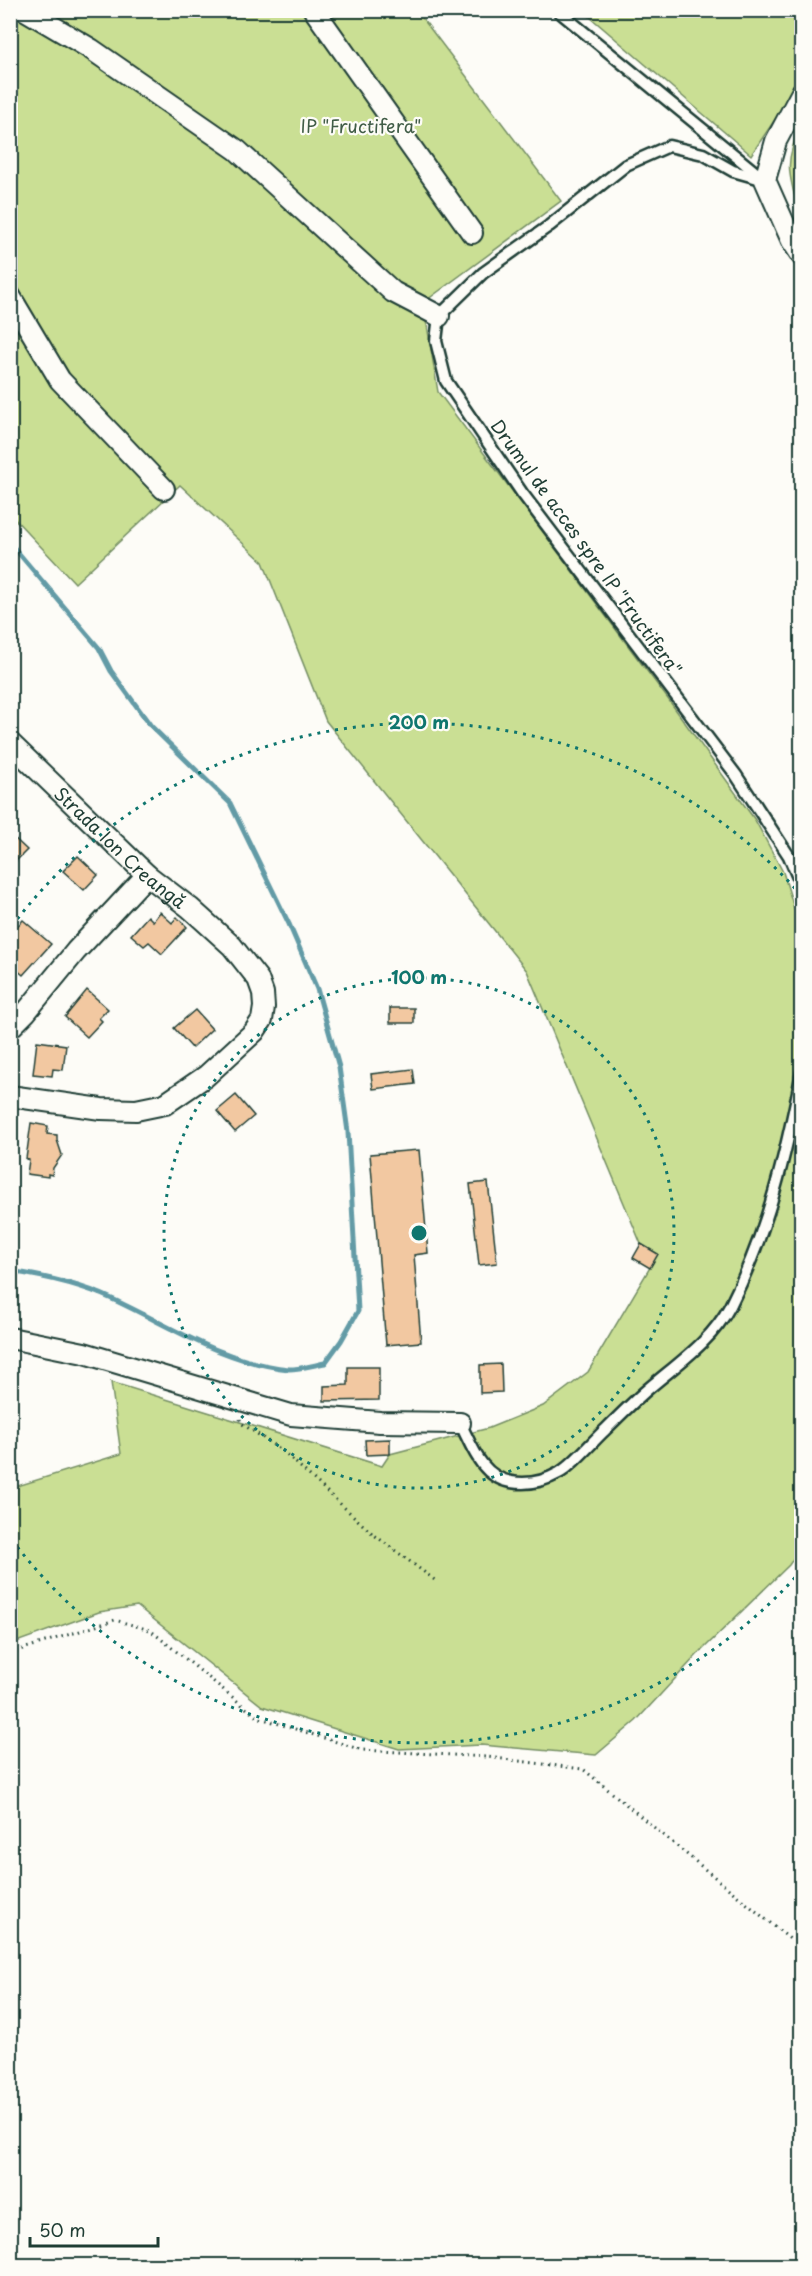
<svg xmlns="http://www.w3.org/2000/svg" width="812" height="2276" font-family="'Playpen Sans',sans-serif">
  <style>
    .green { fill: #cadf94; stroke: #748e64; stroke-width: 1.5 }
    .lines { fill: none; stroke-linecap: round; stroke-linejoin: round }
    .stream { stroke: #639ba6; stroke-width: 5 }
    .building { fill: #f2c8a1; stroke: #1f3d34; stroke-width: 1.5 }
    .lane-casing { stroke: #1f3d34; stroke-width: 15 }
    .street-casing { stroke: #1f3d34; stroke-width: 24 }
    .path { stroke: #1f3d34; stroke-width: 3; stroke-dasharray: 1.5 4.5; stroke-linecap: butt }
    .lane { stroke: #fdfcf7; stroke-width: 10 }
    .street { stroke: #fdfcf7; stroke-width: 20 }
    .ring { fill: none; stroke: #0f766e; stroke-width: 3; stroke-dasharray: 3 6 }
    .labels { text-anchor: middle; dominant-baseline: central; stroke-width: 4.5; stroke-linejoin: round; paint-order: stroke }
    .park-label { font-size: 18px; fill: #415d47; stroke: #fdfcf7 }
    .street-label { font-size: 18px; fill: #1f3d34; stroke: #fdfcf7 }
    .centre { fill: #0f766e; stroke: #fdfcf7; stroke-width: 3 }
    .ring-label { font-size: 18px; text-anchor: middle; font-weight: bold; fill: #0f766e; stroke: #fdfcf7; stroke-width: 4.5; stroke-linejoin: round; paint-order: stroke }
  </style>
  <rect width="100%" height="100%" fill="#fdfcf7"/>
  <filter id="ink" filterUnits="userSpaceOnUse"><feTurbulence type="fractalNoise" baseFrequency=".0167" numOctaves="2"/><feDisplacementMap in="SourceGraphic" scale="12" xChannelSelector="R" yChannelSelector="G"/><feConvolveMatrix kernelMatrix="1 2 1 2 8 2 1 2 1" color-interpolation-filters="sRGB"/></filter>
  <g filter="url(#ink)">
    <g class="green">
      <path d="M11 11H417L561 201 412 311 424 316 427 325 438 392 668 699 755 820 783 872 801 931V1547L789 1565 697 1655 636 1721 596 1755 481 1745 399 1749 262 1706 137 1606 99 1612 11 1644V1488L121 1454 111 1382 382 1466 390 1454 489 1428 543 1406 588 1372 658 1254 641 1244 527 971 326 721 263 562 180 485 75 583 11 515Z"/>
      <path d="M583 11H801V81L751 155Z"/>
      <path d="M801 126V220C791 178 781 167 801 126Z"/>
    </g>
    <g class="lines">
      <path class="stream" d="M10 543 99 648 111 671 151 726 230 803 289 924 317 989 339 1067 348 1132 358 1311 341 1341 325 1363C314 1365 300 1369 289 1369 224 1363 169 1325 112 1299 83 1285 42 1276 10 1271"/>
    </g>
    <g class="building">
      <path d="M10 834 27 850 10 867Z"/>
      <path d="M78 856 98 875 84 890 63 871Z"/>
      <path d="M160 912 172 923 177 917 187 927 162 954 149 942 144 946 131 935 148 916 153 921Z"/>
      <path d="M23 920 51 944 23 975 10 964V934Z"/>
      <path d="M87 990 108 1009 99 1018 102 1021 87 1037 65 1017Z"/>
      <rect x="390" y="1008" width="24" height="15"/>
      <path d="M195 1010 212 1029 192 1048 174 1028Z"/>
      <path d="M37 1041 66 1045 63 1070 53 1069 52 1076 33 1074Z"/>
      <path d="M413 1069 415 1084 373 1089 371 1074Z"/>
      <path d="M236 1095 254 1116 235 1132 217 1111Z"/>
      <path d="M31 1123 48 1126 47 1134 57 1135V1140L62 1155 53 1168 52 1175 48 1174V1177L27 1174 29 1160 26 1159Z"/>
      <path d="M419 1150 428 1253 414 1255 421 1342 386 1345 370 1154Z"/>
      <path d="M488 1182 497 1263 479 1265 470 1184Z"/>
      <path d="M641 1244 658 1254 650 1268 633 1258Z"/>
      <path d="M501 1364 502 1392 480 1393V1365Z"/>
      <path d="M348 1367H379V1400L324 1401V1386L348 1385Z"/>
      <path d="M390 1439V1454L366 1455 365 1440Z"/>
    </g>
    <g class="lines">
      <g class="lane-casing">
        <g id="lane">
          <path d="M557 10 760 176"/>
          <path d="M765 180 733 171 703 154 669 146 626 165 549 226 483 273 439 316 436 341 446 381 522 493 736 775 789 856 802 887"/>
          <path d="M460 1423C472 1446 481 1477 511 1482 528 1485 543 1482 559 1473 572 1466 593 1441 605 1430 619 1416 633 1402 648 1389 677 1364 712 1341 730 1306 768 1232 786 1153 802 1072"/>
        </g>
      </g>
      <g class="street-casing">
        <g id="street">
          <path d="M25 10 91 49 237 150 393 292 439 316"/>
          <path d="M314 10 472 233"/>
          <path d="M802 92 776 141 765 180 792 241 802 256"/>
          <path d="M10 296 60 380 164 489"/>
          <path id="s1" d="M10 743 147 875 190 908 232 946 258 979 263 993 264 1007 262 1020 254 1032 206 1076 165 1104 136 1110 101 1109 10 1096"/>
          <path d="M10 1028 26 1012 76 951 147 875"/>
          <path d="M10 1338 84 1353 291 1415 380 1422 460 1423"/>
        </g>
      </g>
      <g class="path">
        <path d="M240 1419 241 1423 284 1452 373 1534 436 1581"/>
        <path d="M10 1653 115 1620 150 1630 257 1717 362 1750 487 1757 583 1769 802 1949"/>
      </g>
      <use href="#lane" class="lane"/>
      <use href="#street" class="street"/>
    </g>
  </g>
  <g class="ring">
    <circle cx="419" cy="1233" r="255"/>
    <path d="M801 1571A510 510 0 0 1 12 1540M12 926A510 510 0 0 1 801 895"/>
  </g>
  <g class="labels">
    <g class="park-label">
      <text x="361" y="125">IP "Fructifera"</text>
    </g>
    <g class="street-label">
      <text transform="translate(587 547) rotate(54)">Drumul de acces spre IP "Fructifera"</text>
      <text stroke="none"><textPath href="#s1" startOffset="152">Strada Ion Creangă</textPath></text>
    </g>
  </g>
  <circle cx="419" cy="1233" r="9" class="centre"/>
  <g class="ring-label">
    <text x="419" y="729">200 m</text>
    <text x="419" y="984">100 m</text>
  </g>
  <rect width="812" height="2276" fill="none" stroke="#fdfcf7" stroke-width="36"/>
  <rect x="18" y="18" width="776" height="2240" fill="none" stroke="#1f3d34" stroke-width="2" filter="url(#ink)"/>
  <path d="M30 2237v9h128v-9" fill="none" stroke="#1f3d34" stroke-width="3"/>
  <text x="39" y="2237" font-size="18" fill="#1f3d34" stroke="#fdfcf7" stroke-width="4.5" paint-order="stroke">50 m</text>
</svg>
